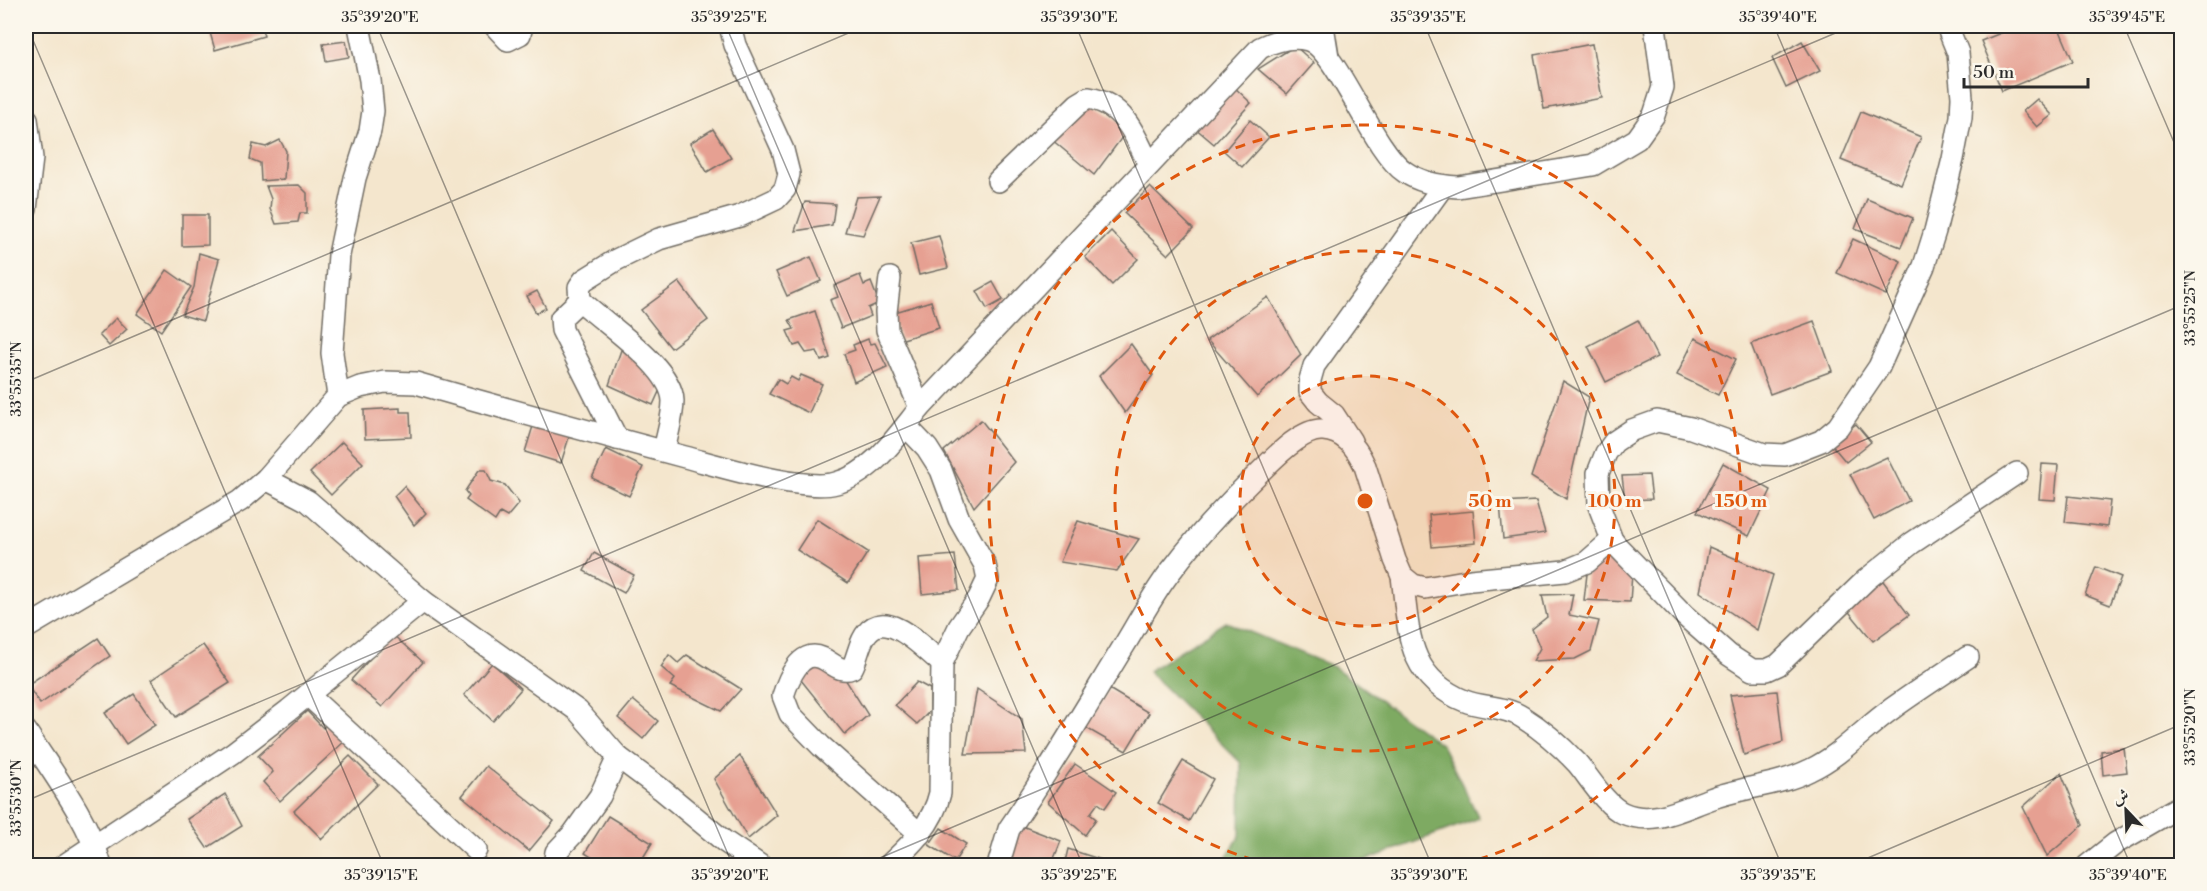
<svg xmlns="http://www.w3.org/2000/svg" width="2207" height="891" font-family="'Libre Bodoni',Amiri,serif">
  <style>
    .forest { fill: #7eaa62; stroke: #546a46; stroke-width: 1.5 }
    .building { fill: #e6a092 }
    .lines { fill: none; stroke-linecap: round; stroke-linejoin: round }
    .minor-casing { stroke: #716c64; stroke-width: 24 }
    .minor { stroke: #fff; stroke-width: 21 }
    .ticks { fill: none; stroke: #2b2b2b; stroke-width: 1.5; stroke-opacity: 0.45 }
    .ring { fill: none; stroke: #df570e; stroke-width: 3; stroke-dasharray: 10 8 }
    .centre { fill: #df570e; stroke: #fbf7ec; stroke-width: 3 }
    .ring-label { font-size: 18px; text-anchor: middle; font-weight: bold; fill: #df570e; stroke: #fbf7ec; stroke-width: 6; stroke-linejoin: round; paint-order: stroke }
    .neatline { fill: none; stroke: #2b2b2b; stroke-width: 2 }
    .ticks-label { font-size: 15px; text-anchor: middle; fill: #2b2b2b }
  </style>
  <rect width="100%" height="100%" fill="#fbf7ec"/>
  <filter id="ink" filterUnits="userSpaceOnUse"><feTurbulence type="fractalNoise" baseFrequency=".0167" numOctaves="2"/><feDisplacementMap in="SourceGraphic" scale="12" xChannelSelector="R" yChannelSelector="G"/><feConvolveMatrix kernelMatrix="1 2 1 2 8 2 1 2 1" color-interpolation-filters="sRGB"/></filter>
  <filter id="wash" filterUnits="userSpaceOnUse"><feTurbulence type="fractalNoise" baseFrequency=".008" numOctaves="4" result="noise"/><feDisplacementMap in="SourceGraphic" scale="24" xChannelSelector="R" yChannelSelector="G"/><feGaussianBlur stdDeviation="1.35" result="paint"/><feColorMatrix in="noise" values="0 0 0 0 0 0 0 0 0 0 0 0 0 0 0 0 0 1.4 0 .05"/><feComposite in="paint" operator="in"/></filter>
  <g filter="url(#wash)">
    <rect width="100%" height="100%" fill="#f4e6cd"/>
    <path class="forest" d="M1226 622 1334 667 1442 745 1479 818 1354 865H1221L1240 836 1241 763 1148 671Z"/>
    <g id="blocks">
      <g class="building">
        <path d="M221 26H261L264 36 215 50 209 29Z"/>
        <path d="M2018 26H2058L2073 61 2002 91 1981 41Z"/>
        <path d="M346 41 349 57 326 61 323 44Z"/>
        <path d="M1802 41 1820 71 1786 88 1772 58Z"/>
        <path d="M1592 44 1602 98 1544 109 1534 55Z"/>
        <path d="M1295 46 1314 63 1287 94 1258 69Z"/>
        <path d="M1232 85 1251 103 1214 144 1194 127Z"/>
        <path d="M2037 99 2052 115 2037 127 2023 111Z"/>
        <path d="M1087 101 1129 128 1094 175 1051 139Z"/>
        <path d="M1861 112 1921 137 1901 184 1841 160Z"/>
        <path d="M1250 120 1269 137 1242 167 1224 151Z"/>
        <path d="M713 129 731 158 707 172 690 143Z"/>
        <path d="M280 140 286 151 284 179 261 181 260 163 250 159 253 144 266 147Z"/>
        <path d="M299 185 307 193V213H300L298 222 276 224 270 209 271 199 266 186Z"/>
        <path d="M1150 187 1193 229 1168 255 1124 213Z"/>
        <path d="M880 196 863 235 845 232 856 197Z"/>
        <path d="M1867 199 1913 218 1901 247 1855 229Z"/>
        <path d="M805 202 835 204 832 225 795 231Z"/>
        <path d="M182 215H208V245L182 246Z"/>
        <path d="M1111 231 1138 259 1112 285 1085 257Z"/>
        <path d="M939 236 948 268 919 275 911 243Z"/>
        <path d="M1853 239 1901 261 1886 295 1837 273Z"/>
        <path d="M199 253 219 259 203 321 182 315 194 287Z"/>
        <path d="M811 257 821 281 787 296 776 272Z"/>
        <path d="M167 270 191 287 161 331 137 314Z"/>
        <path d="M860 275 864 285 871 282 879 303 868 308 871 316 841 328 830 300 838 297 834 286Z"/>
        <path d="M679 282 708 320 671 348 641 310Z"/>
        <path d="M993 282 1003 300 987 309 977 291Z"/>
        <path d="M537 291 546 308 536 313 527 296Z"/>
        <path d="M1268 297 1301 355 1257 397 1207 340Z"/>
        <path d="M931 301 939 328 900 340 892 313Z"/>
        <path d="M815 311 830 358 821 361 817 351 806 353 800 344 794 346 787 331 794 329 789 320Z"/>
        <path d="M116 318 127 329 109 346 99 335Z"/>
        <path d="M1638 320 1657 357 1606 382 1588 346Z"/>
        <path d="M1814 321 1832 371 1770 394 1751 344Z"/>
        <path d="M1695 338 1736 359 1718 395 1677 375Z"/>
        <path d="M868 339 870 344 875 343 887 367 854 382 844 354 855 350 853 345Z"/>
        <path d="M1131 344 1153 375 1125 413 1099 376Z"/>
        <path d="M621 350 644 361 662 385 653 405 609 385Z"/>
        <path d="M801 375 822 384 809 413 769 394 778 379 786 384 791 377 798 381Z"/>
        <path d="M1563 381 1589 397 1566 499 1531 477Z"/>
        <path d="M400 408V412H410L411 437 365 439 364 410Z"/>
        <path d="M981 420 1014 462 974 507 944 451Z"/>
        <path d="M534 423 570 434 561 463 525 452Z"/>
        <path d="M1856 424 1871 442 1846 462 1831 444Z"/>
        <path d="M342 442 363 463 331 495 310 473Z"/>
        <path d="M606 449 643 467 629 496 592 478Z"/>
        <path d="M1887 457 1909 501 1874 520 1850 474Z"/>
        <path d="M1723 463 1771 490 1749 536 1697 512Z"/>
        <path d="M2042 464 2058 465 2055 500 2039 499Z"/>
        <path d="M2182 465V479L2175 475Z"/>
        <path d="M479 470H486L491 481 505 485 519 503 507 517 500 513 495 521 466 500 469 496 465 491Z"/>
        <path d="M1649 475 1652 499 1625 500 1622 476Z"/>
        <path d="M404 486 426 513 414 525 394 496Z"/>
        <path d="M2068 496 2110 501 2107 527 2065 522Z"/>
        <path d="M1536 501 1545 533 1503 539 1500 503Z"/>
        <path d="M1473 511 1476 543 1432 547 1429 515Z"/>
        <path d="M817 519 868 552 848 583 797 550Z"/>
        <path d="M1078 521 1139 539 1117 571 1060 562Z"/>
        <path d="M1709 547 1773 575 1757 630 1700 592Z"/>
        <path d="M1610 551 1632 573 1630 602 1584 600 1587 574Z"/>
        <path d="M594 553 634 575 624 593 584 571Z"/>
        <path d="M955 555 959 590 922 594 919 558Z"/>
        <path d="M2096 567 2121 577 2110 605 2085 595Z"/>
        <path d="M1883 581 1909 615 1873 641 1845 607Z"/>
        <path d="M1573 594 1569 615 1599 621 1591 651 1575 659 1533 661 1540 648 1532 629 1547 617 1542 595Z"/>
        <path d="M392 634 423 662 382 707 351 680Z"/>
        <path d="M98 638 110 656 40 704 27 685Z"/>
        <path d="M203 645 230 683 176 717 151 680Z"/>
        <path d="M669 655 678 663 687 655 741 689 721 711 670 686 675 679 661 667Z"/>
        <path d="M811 656 842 674 868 715 845 735 797 675Z"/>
        <path d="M492 663 521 689 493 721 464 695Z"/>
        <path d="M917 682 930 689V711L917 724 895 705Z"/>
        <path d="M977 689 1022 719 1026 753 965 754Z"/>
        <path d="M1109 689 1149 713 1126 751 1086 728Z"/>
        <path d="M1777 691 1783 742 1744 755 1730 695Z"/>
        <path d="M134 694 155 725 126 744 105 713Z"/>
        <path d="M633 700 658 721 643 739 618 718Z"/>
        <path d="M307 711 323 728 330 721 347 739 280 801 263 782 273 772 258 756Z"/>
        <path d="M2124 748 2127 772 2103 775 2101 751Z"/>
        <path d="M350 756 378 784 322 839 294 811Z"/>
        <path d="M740 756 777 815 748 839 714 779Z"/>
        <path d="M1183 761 1213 779 1189 821 1158 803Z"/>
        <path d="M1075 764 1116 792 1105 808 1098 803 1090 814 1096 819 1085 835 1048 802Z"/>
        <path d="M486 766 554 821 529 851 462 796Z"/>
        <path d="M2061 773 2083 825 2047 856 2023 807Z"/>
        <path d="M225 794 242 826 207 848 187 819Z"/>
        <path d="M608 816 652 843 638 866H605L585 853Z"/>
        <path d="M1022 826 1061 841 1051 866H1003Z"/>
        <path d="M941 828 966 844 955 861 929 845Z"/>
        <path d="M1068 849 1108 862 1106 866H1064Z"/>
      </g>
    </g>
  </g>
  <g filter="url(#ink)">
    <use href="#blocks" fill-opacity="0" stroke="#716c64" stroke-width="1.5"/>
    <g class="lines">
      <g class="minor-casing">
        <g id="minor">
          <path d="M495 26 508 40 520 34 522 26"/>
          <path d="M1323 26 1328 57"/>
          <path d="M1947 26 1958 53 1962 97 1961 117 1953 159 1935 231 1924 266 1879 367 1838 427 1821 441 1785 455 1764 454 1691 428 1657 421 1632 430 1614 442 1606 453 1598 473 1599 506 1612 540 1616 545 1685 616 1729 655 1752 670H1767L1778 665 1867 579 1912 543 2017 473"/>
          <path d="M998 181 1078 104 1088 98C1123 103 1136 136 1149 165"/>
          <path d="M26 209 32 158 27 119"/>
          <path d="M890 278 886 312 887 330 920 408"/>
          <path d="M580 300 561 318 562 330 617 439"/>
          <path d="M338 396 332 353 339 255 355 178 370 131 373 111 370 80 359 26"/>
          <path d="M1351 441 1334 415 1318 402 1310 392V380L1314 366 1443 186"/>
          <path d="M664 451C667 435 673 417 673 401 672 366 603 323 580 300L579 287 584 280 616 260 659 239 740 216 776 199 785 189 789 174 783 150 735 45 730 26"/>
          <path d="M266 479 308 501 423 601 578 711 618 757 661 789 724 841 761 866"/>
          <path d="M1402 576C1409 631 1406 677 1465 701 1483 708 1506 706 1522 717 1543 730 1560 745 1577 763 1589 777 1606 806 1623 813 1653 826 1682 809 1710 799 1742 787 1778 786 1810 770 1842 755 1864 728 1893 708 1918 690 1943 674 1968 657"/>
          <path d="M26 628 240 501 266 479 338 396 360 387 385 382 416 383C505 409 595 433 685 457 720 466 803 492 836 483 872 474 898 435 920 408L1260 48C1274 41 1291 35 1308 40 1337 49 1372 150 1405 172 1421 183 1439 186 1458 187L1593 165 1637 139 1654 115 1663 87 1655 26"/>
          <path d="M308 695 476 850"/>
          <path d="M26 731C51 771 89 819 101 866"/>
          <path d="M920 834 821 746 790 714 783 696C788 680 800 648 822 658 833 663 840 673 852 668 858 657 859 642 867 633 887 607 925 650 942 663"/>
          <path d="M63 866 233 753 289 710 423 601"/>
          <path d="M554 866 556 852 573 834 600 796 618 757"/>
          <path d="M888 866C911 845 933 824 940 793L942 663 959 627 979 598 988 579 985 565 959 519 941 470 927 448 906 426"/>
          <path d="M998 866 1009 829C1050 769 1087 706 1125 644 1141 618 1155 590 1174 567 1201 531 1231 500 1263 469 1276 456 1303 428 1323 430 1344 431 1357 448 1365 466L1395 560 1402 576 1413 585 1425 588 1471 580 1565 571 1587 562 1612 540"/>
          <path d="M2087 866 2116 843 2182 805"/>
        </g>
      </g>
      <use href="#minor" class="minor"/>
    </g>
  </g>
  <path class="ticks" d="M27 26 384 866M377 26 733 866M726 26 1083 866M1076 26 1432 866M1425 26 1782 866M1774 26 2131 866M2124 26 2182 161M26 382 865 26M26 801 1852 26M26 845 34 866M861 866 2182 305M1849 866 2182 724"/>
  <circle cx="1365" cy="501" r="125" fill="#df570e" fill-opacity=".12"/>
  <g class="ring">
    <circle cx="1365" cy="501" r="125"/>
    <circle cx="1365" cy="501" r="250"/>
    <path d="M1271 865A376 376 0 1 1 1459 865"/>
  </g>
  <circle cx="1365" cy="501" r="9" class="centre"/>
  <g class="ring-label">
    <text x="1490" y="507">50 m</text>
    <text x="1615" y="507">100 m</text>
    <text x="1741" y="507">150 m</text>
  </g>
  <rect width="2207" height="891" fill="none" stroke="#fbf7ec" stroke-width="66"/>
  <g transform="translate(2126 810) rotate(337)" stroke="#fbf7ec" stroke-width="4.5" paint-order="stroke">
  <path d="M0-4.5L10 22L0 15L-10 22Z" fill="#2b2b2b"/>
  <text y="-9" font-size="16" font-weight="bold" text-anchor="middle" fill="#2b2b2b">ش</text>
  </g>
  <path d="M1964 78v9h124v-9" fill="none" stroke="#2b2b2b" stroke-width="3"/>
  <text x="1973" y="78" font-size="18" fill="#2b2b2b" stroke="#fbf7ec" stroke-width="4.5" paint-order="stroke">50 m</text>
  <rect x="33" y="33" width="2141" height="825" class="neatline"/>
  <g class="ticks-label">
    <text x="380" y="22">35°39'20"E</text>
    <text x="729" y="22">35°39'25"E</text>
    <text x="1079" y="22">35°39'30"E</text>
    <text x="1428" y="22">35°39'35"E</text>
    <text x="1778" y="22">35°39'40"E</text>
    <text x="2127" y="22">35°39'45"E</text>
    <text transform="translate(2190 308) rotate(-90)" y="5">33°55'25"N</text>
    <text transform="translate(16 379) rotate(-90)" y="5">33°55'35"N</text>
    <text transform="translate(2190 727) rotate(-90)" y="5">33°55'20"N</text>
    <text transform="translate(16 798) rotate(-90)" y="5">33°55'30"N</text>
    <text x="381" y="880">35°39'15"E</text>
    <text x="730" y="880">35°39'20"E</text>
    <text x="1079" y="880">35°39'25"E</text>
    <text x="1429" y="880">35°39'30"E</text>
    <text x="1778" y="880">35°39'35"E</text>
    <text x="2128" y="880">35°39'40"E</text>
  </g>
</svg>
